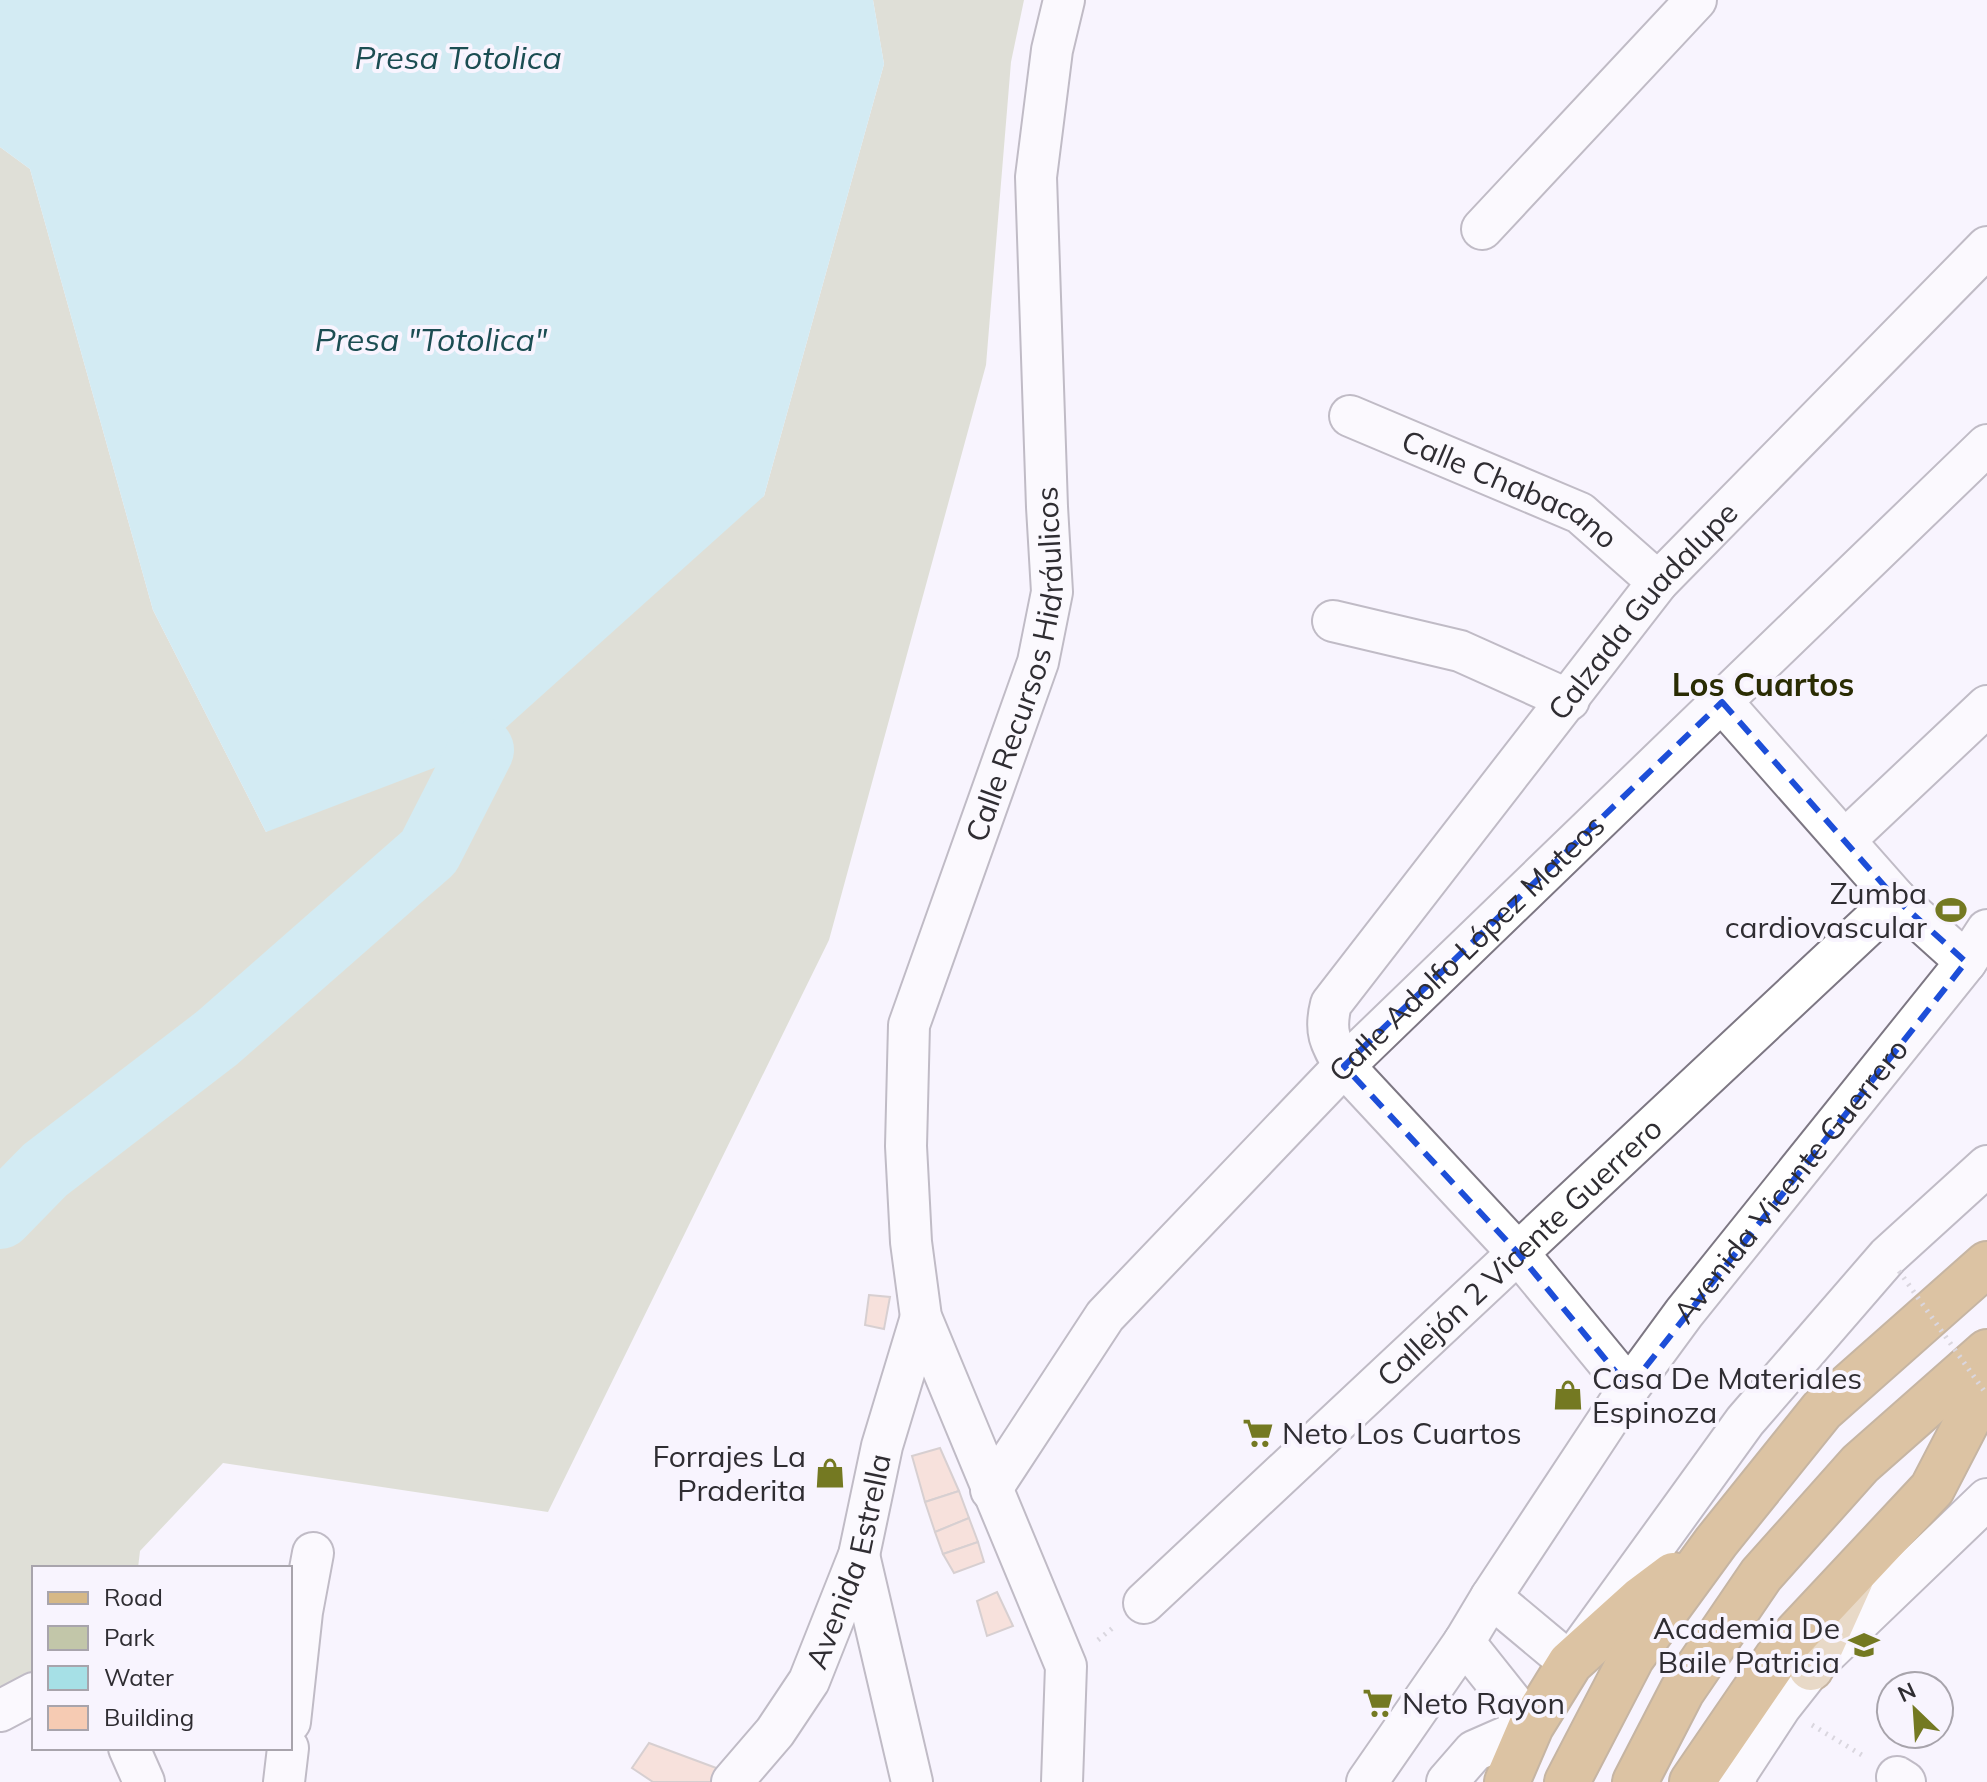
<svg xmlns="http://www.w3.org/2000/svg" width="1987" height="1782" font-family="Mulish,sans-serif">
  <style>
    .green { fill: #c2c6a9 }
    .water { fill: #a6e0e6 }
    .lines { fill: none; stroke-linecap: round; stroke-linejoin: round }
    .river { stroke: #a6e0e6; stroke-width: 66 }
    .building { fill: #f6cbb3; stroke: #b0a39c; stroke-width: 2 }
    .minor-casing { stroke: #7d7783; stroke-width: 44 }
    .major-casing { stroke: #896835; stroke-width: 48 }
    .highway-casing { stroke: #896835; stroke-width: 48 }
    .path { stroke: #b5b2ba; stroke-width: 5; stroke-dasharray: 2 6; stroke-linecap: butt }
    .minor { stroke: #fff; stroke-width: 40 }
    .major { stroke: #d6b886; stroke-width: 44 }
    .highway { stroke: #ba8836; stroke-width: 44 }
    .path-bridge { stroke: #b5b2ba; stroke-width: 5; stroke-dasharray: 2 6; stroke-linecap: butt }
    .marked { fill: none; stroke: #1d4ed8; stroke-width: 6; stroke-dasharray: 16 10; stroke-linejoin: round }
    .labels { text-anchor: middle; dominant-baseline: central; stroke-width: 8; stroke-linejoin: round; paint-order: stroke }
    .street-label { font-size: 30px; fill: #2f2d32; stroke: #f8f4fe }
    .poi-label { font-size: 30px; fill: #2f2d32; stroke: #f8f4fe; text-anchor: end }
    .water-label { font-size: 32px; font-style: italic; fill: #1b4d52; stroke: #f8f4fe }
    .neighbourhood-label { font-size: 32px; font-weight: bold; fill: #2a2c03; stroke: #f8f4fe }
  </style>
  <rect width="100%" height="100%" fill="#f8f4fe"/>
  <path class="green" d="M873 0H1024L1011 62 986 365 829 940 548 1512 223 1463 140 1551 138 1568H34V1685L0 1706V147L30 169 153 610 266 832 764 496 884 64Z"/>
  <path class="water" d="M0 0H873L884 64 764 496 481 750 266 832 153 610 30 169 0 147Z"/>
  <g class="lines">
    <path class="river" d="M0 1216 45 1170 217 1038 429 852 481 750"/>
  </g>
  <g class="building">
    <path d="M869 1295 890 1297 884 1329 865 1325Z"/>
    <path d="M940 1448 959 1491 925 1502 912 1456Z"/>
    <path d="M959 1491 969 1518 935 1532 925 1502Z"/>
    <path d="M969 1518 978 1542 943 1554 935 1532Z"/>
    <path d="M978 1542 984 1562 954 1573 943 1554Z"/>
    <path d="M997 1592 1013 1626 987 1636 977 1601Z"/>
    <path d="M649 1743 727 1772 718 1782H653L632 1768Z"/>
  </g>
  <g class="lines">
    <g class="minor-casing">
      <g id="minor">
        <path d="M1482 229 1696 0"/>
        <path id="s1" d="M1350 416 1580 513 1658 582"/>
        <path d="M1333 621 1460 651 1569 700"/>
        <path d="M1722 702 1896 899 1966 962"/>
        <path d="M1845 840 1987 706"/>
        <path id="s2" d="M1629 1388 1518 1253 1344 1066C1330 1042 1324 1032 1331 1004L1658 582 1987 247"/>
        <path id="s3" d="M991 1490 1105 1316 1344 1066 1987 445"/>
        <path d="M859 1555 912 1782"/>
        <path d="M1491 1597 1570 1663 1745 1421 1888 1256 1987 1166"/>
        <path id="s4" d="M1144 1603 1896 899"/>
        <path d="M0 1711 34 1693"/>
        <path d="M290 1722 302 1612 313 1553"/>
        <path d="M129 1748 144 1782"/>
        <path d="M1897 1777 1905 1782"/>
        <path d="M284 1782 288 1748"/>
        <path id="s5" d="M732 1782 775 1732 809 1681 859 1555 882 1446 921 1317"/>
        <path id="s6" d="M1062 1782 1066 1666 921 1317 911 1242 906 1146 909 1025 1038 662 1052 592 1047 507 1036 177 1052 50 1064 0"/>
        <path id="s7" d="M1367 1782 1464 1642 1491 1597 1629 1388 1684 1313 1966 962 1987 930"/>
        <path d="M1447 1782 1474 1751 1531 1726 1464 1642"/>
        <path d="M1734 1782 1739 1770 1781 1706 1811 1668 1987 1499"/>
      </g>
    </g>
    <g class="major-casing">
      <path id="major" d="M1811 1668 1851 1579"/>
    </g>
    <g class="highway-casing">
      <g id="highway">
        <path d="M1507 1782 1531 1726 1570 1663 1641 1599 1673 1575"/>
        <path d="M1567 1782 1632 1657 1716 1542 1822 1410 1987 1264"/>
        <path d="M1635 1782 1682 1691 1761 1575 1860 1464 1987 1352"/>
        <path d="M1692 1782 1785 1646 1932 1489 1987 1383"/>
      </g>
    </g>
    <g class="path">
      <path d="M1098 1640 1115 1626"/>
      <path d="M1812 1725 1865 1757"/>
    </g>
    <use href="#minor" class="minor"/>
    <use href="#major" class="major"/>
    <use href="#highway" class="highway"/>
    <path class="path-bridge" d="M1899 1271 1987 1395"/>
  </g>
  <path d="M0 0H1987V1782H0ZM1722 702 1896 899 1966 962 1629 1388 1518 1253 1344 1066Z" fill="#f8f4fe" fill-opacity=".55" fill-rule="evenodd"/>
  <path class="marked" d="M1722 702 1896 899 1966 962 1629 1388 1518 1253 1344 1066Z"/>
  <defs>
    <g id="stadium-bare" transform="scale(2.4)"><path d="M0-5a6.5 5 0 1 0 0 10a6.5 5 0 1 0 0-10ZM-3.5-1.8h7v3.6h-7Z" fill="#747922" stroke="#f8f4fe" stroke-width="2.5" paint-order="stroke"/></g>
    <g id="shop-bare" transform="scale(2.4)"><path d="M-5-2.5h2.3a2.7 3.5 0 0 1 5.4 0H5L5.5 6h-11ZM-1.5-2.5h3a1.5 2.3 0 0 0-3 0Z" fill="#747922" stroke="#f8f4fe" stroke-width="2.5" paint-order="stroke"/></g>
    <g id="supermarket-bare" transform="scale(2.4)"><path d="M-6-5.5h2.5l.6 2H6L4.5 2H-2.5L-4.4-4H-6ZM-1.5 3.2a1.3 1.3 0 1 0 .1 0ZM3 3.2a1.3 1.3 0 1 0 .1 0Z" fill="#747922" stroke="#f8f4fe" stroke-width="2.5" paint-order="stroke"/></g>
    <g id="school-bare" transform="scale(2.4)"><path d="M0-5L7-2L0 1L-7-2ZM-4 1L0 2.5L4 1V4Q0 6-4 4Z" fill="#747922" stroke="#f8f4fe" stroke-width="2.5" paint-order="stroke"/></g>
  </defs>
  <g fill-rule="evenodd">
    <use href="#stadium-bare" x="1951" y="910"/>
    <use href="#shop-bare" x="1568" y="1395"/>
    <use href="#supermarket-bare" x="1258" y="1433"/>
    <use href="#shop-bare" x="830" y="1473"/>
    <use href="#school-bare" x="1864" y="1645"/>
    <use href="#supermarket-bare" x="1378" y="1703"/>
  </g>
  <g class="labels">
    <g class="street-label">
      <text stroke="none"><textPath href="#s1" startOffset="176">Calle Chabacano</textPath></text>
      <text stroke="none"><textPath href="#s2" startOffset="998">Calzada Guadalupe</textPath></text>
      <text stroke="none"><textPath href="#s6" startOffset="1166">Calle Recursos Hidráulicos</textPath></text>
      <text stroke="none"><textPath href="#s3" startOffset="724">Calle Adolfo López Mateos</textPath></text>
      <text stroke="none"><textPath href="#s7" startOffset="736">Avenida Vicente Guerrero</textPath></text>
      <text stroke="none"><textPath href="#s4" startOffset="514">Callejón 2 Vicente Guerrero</textPath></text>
      <text stroke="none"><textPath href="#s5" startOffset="254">Avenida Estrella</textPath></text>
    </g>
    <g class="poi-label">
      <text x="1927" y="893">Zumba<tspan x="1927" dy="34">cardiovascular</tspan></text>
      <text x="1592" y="1378" text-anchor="start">Casa De Materiales<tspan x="1592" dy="34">Espinoza</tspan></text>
      <text x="1282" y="1433" text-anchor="start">Neto Los Cuartos</text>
      <text x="806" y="1456">Forrajes La<tspan x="806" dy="34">Praderita</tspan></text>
      <text x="1840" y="1628">Academia De<tspan x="1840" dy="34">Baile Patricia</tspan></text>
      <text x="1402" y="1703" text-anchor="start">Neto Rayon</text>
    </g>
    <g class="water-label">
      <text x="458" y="57">Presa Totolica</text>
      <text x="431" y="339">Presa "Totolica"</text>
    </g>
    <g class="neighbourhood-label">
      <text x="1763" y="684">Los Cuartos</text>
    </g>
  </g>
  <rect x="32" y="1566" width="260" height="184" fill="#f8f4fe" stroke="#a8a4ac" stroke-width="2"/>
  <rect x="48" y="1592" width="40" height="12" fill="#d6b886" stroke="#a8a4ac" stroke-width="2"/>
  <text x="104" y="1606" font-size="24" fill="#2f2d32">Road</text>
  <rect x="48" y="1626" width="40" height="24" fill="#c2c6a9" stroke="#a8a4ac" stroke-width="2"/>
  <text x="104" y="1646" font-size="24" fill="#2f2d32">Park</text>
  <rect x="48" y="1666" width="40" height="24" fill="#a6e0e6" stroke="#a8a4ac" stroke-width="2"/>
  <text x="104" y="1686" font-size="24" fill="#2f2d32">Water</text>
  <rect x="48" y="1706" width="40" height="24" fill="#f6cbb3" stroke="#a8a4ac" stroke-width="2"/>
  <text x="104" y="1726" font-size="24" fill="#2f2d32">Building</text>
  <g transform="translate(1915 1710) rotate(335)"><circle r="38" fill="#f8f4fe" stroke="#a8a4ac" stroke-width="2"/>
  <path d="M0-6L14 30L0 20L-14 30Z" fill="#747922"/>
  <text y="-12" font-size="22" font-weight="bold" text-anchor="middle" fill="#2f2d32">N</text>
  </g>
</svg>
